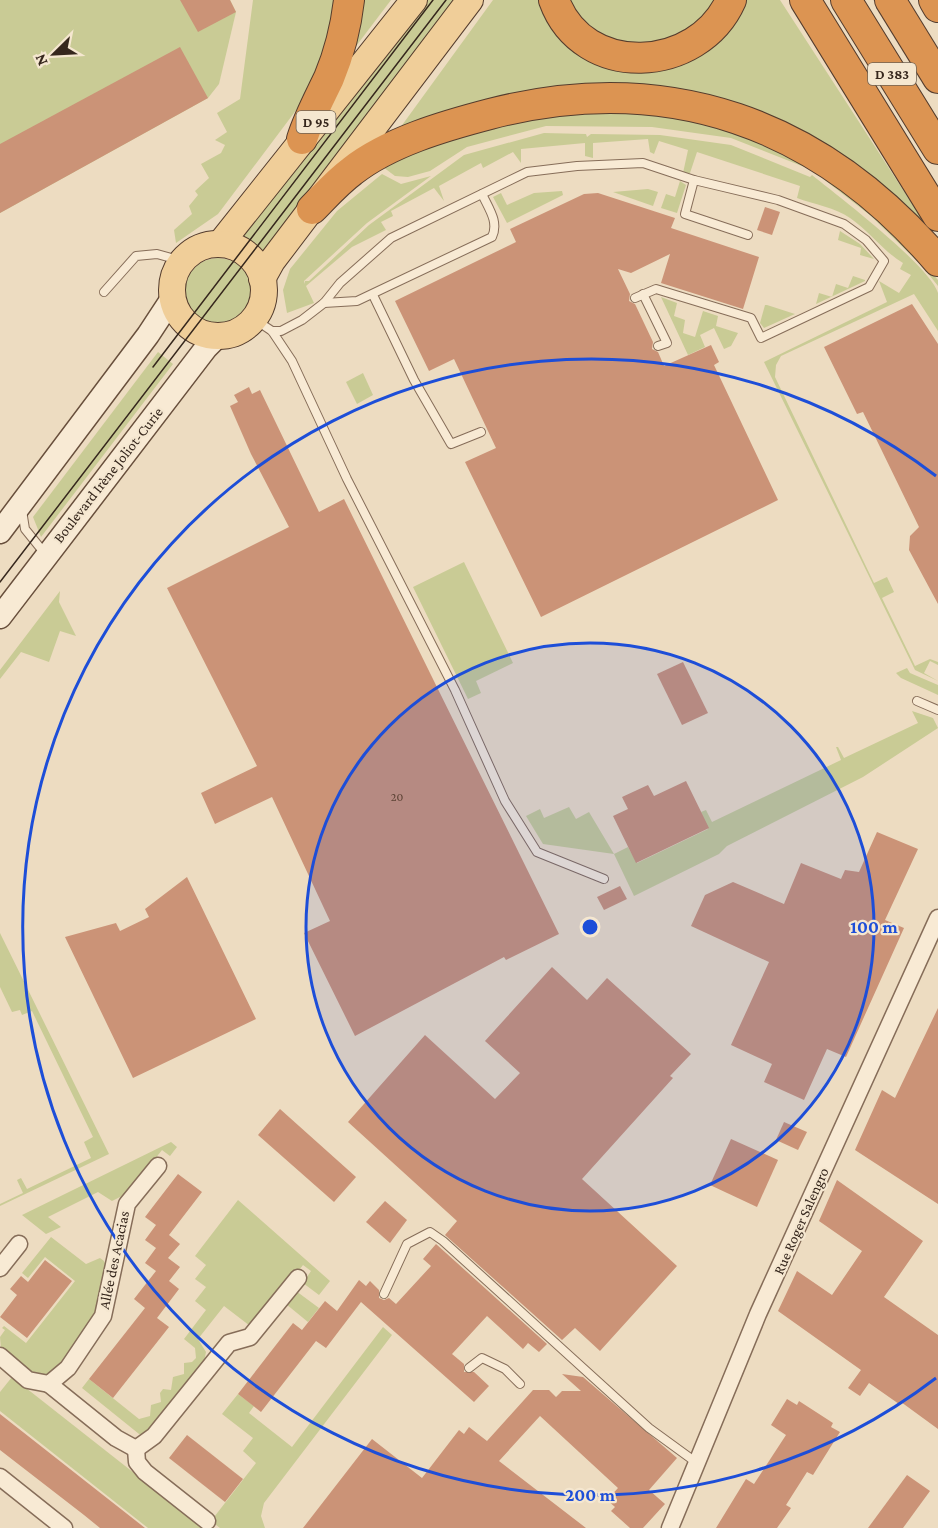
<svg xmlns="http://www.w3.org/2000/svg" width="938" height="1528" font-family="'Crimson Pro',serif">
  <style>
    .grass { fill: #c9cb95 }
    .building { fill: #cb9377 }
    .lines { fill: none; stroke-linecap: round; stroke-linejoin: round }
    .lane-casing { stroke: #866d59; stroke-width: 10 }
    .street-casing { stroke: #866d59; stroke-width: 19 }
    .secondary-casing { stroke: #684f3c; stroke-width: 25 }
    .primary-casing { stroke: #543c2d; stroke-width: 28 }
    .highway-casing { stroke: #543c2d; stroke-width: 32 }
    .lane { stroke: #f8ead4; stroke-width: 8 }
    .street { stroke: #f8ead4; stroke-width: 16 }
    .secondary { stroke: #f8ead4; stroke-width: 22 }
    .primary { stroke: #f0ce99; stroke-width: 26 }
    .highway { stroke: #dc9452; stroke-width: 30 }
    .tram { stroke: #36271d; stroke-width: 1.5 }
    .ring { fill: none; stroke: #1d4ed8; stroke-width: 3 }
    .labels { text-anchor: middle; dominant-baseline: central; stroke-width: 4.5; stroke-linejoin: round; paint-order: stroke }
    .number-label { font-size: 12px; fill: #5b4234 }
    .shield { fill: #f5e7d0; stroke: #6f6153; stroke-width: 1.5 }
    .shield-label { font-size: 14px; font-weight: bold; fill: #36271d }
    .street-label { font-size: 15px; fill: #36271d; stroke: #f5e7d0 }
    .centre { fill: #1d4ed8; stroke: #f5e7d0; stroke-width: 3 }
    .ring-label { font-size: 18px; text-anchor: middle; font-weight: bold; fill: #1d4ed8; stroke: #f5e7d0; stroke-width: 4.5; stroke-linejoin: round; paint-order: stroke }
  </style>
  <rect width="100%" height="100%" fill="#eddcc1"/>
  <g class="grass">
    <path d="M0 0H230L236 12 219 84 208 98 0 213Z"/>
    <path d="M253 0H337L318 68 300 105 218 214 176 243 174 230 192 214 189 206 198 195 195 191 209 178 201 164 221 153 225 145 215 140 227 132 217 113 240 99Z"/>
    <path d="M356 0H391L341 66Z"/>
    <path d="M423 0H459L261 256 240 238Z"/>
    <path d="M493 0H540L658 70C701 61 726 39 745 0H780L929 230 852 169 657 92 392 139Z"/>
    <path d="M568 0H716L698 24 652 45 612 40 595 31 579 17Z"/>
    <path d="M601 109C750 110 843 169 938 280V286L922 266 871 216 812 170 731 138 652 127 546 126 467 147 430 171 408 177 395 176 383 167 384 162C450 128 527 113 601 109Z"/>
    <path d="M544 133 586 134 587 137 591 134 660 135 731 145 810 177 812 175C838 196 929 265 938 293 938 303 938 320 938 331L914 294 781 356 776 365 775 377 874 583 887 577 894 592 882 598 915 666 930 659 938 662V665L930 661 924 673 938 681 915 670 764 362 887 302 879 281 899 293 911 275 900 269 903 263C883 251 869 231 850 218 836 208 813 204 797 198L800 186 697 152 690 173H683L688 150 659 141 654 154 650 152 648 139 593 143V158L585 156V143L521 149V163L513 152 483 168 481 163 439 186 444 201 434 188 391 211 393 216 381 222 386 230 352 247 306 286 314 303 287 313 283 290 290 269 337 211 382 174 401 184 431 176 367 223 304 281 305 284V281H309L369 225 464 155Z"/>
    <path d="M680 181 686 185 677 213 661 208 666 194 675 197Z"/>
    <path d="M648 189 658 192 653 206 613 192Z"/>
    <path d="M562 191 563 195 507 223 493 197 501 193 507 205 534 193Z"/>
    <path d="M840 231 860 244 874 259 860 255 861 248 838 240Z"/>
    <circle cx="218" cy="291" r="33"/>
    <path d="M853 276 865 280V281L816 304 819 293 832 297 836 284 848 288Z"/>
    <path d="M661 297 677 303 674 316 685 320 683 333 695 337 703 311 718 316 716 326 738 333 731 346 724 349 714 328 700 335 705 347 688 355Z"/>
    <path d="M765 305H767L795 314 764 328 760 323Z"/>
    <path d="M158 352 173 364 41 537 33 517Z"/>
    <path d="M363 373 373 395 357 404 346 382Z"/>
    <path d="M464 562 513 663 476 681 481 693 468 699 413 587Z"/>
    <path d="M60 591 59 602 76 636 60 631 49 662 21 652 0 679V670Z"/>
    <path d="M907 668 910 673 938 685V695L901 678 896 673Z"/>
    <path d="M912 711 933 718 938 728 863 777 727 846 719 854 634 896 614 854 543 844 526 816 540 809 544 818 569 807 576 819 589 812 614 854 628 847 637 863 708 829 701 812 706 810 712 822 841 760 836 747H838L844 758 918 723Z"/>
    <path d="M0 933 109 1154 0 1206V1204L23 1193 17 1180 21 1178 27 1189 91 1158 84 1142 93 1137 32 1011 22 1015 20 1010 12 1012 0 987Z"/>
    <path d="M171 1142 177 1147 170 1156 162 1150 128 1193 112 1201 98 1192 48 1217 61 1227 46 1234 22 1215Z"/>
    <path d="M238 1200 330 1281 319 1295 303 1283 311 1271 303 1265 254 1329 224 1306 198 1339 206 1352 204 1362 144 1438 82 1388 89 1379 139 1419 150 1416 151 1405 161 1402 160 1393 163 1389 171 1390 173 1377 184 1374V1363L192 1362 196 1358 195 1348 184 1339 206 1310 195 1301 206 1287 195 1279 206 1265 195 1256Z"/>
    <path d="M51 1237 86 1264 100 1258 104 1261 106 1266 96 1319 48 1379 42 1381 1 1349 0 1337 5 1330 2 1328 4 1326 26 1343 75 1281 45 1257 28 1278 22 1273Z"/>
    <path d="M296 1291 319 1308 308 1322 286 1304Z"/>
    <path d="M383 1327 392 1335 264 1503 261 1516 265 1528H220L211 1521 256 1463 243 1451 253 1438 222 1414 238 1394 254 1406 249 1413 292 1447Z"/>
    <path d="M12 1377 204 1528H148L0 1411V1392Z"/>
  </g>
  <g class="building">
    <path d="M180 0H230L236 12 198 32Z"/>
    <path d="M180 47 208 98 0 213V144Z"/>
    <path d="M598 193 675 218 671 228 759 257 743 309 661 283 670 254 631 273 618 269 630 294 629 301 635 304 653 342 652 349 658 352 664 366 711 345 719 362 714 365 778 500 541 617 465 462 496 448 454 359 429 371 395 301 516 242 510 229 584 194Z"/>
    <path d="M765 207 780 212 772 235 757 230Z"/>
    <path d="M912 304 938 344V604L909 550 910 536 919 527 863 412 857 414 824 347Z"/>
    <path d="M249 387 252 394 260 390 319 512 344 499 559 934 506 960 504 957 355 1036 304 933 330 921 272 797 215 824 201 793 257 766 167 588 289 527 251 454 230 406 238 402 234 395Z"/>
    <path d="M683 662 708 713 682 725 657 674Z"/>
    <path d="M686 781 709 828 636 863 613 816 628 809 622 797 648 785 654 796Z"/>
    <path d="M877 832 918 849 885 920 904 928 846 1057 827 1049 804 1100 764 1082 772 1064 731 1045 769 962 691 926 705 895 733 882 784 904 801 863 841 879 845 870 859 872Z"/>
    <path d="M187 877 256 1019 133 1078 65 937 116 923 120 931 149 917 145 909Z"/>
    <path d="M620 886 627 899 604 910 597 897Z"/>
    <path d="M552 967 587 1000 607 978 691 1054 670 1076 673 1078 582 1179 677 1266 600 1351 575 1328 562 1340 445 1235 457 1221 348 1122 425 1035 495 1099 520 1073 485 1041Z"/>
    <path d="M938 1008V1204L855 1150 882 1090 895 1098Z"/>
    <path d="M280 1109 356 1177 334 1202 258 1135Z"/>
    <path d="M784 1122 807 1132 798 1150 776 1140Z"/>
    <path d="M731 1139 778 1160 757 1207 710 1185Z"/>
    <path d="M178 1174 202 1192 169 1235 180 1244 168 1258 180 1267 169 1281 179 1289 157 1318 169 1327 113 1398 89 1379 145 1308 134 1299 156 1271 145 1263 156 1248 145 1240 156 1225 145 1217Z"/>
    <path d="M837 1180 923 1241 884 1297 938 1335V1429L901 1402 899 1404 869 1383 860 1396 848 1388 861 1370 778 1311 797 1271 832 1295 862 1251 819 1221Z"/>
    <path d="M385 1201 407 1220 390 1243 366 1222Z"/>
    <path d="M436 1244 547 1344 539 1352 528 1343 523 1349 487 1316 452 1354 464 1364V1372H474L489 1386 474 1402 361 1302 326 1348 316 1341 261 1412 238 1394 293 1323 302 1330 325 1301 337 1311 359 1280 366 1286 370 1281 379 1290V1298L384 1300 389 1298 396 1304 431 1266 423 1259Z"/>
    <path d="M45 1260 72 1281 27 1338 0 1317 17 1295 10 1289 21 1276 28 1282Z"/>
    <path d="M562 1374 583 1377 677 1458 649 1490 665 1504 643 1528H630L611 1511 615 1507 607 1500 618 1488 540 1416 499 1461 586 1528H303L372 1439 422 1478 459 1430 464 1434 469 1427 487 1441 533 1390H549L556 1397 562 1391H581Z"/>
    <path d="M787 1399 797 1405 799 1401 833 1423 831 1427 840 1432 813 1475 807 1472 786 1505 791 1508 777 1528H716L746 1479 754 1484 786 1435 771 1425Z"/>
    <path d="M0 1414 145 1528H100L84 1515 0 1450Z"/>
    <path d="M187 1435 243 1479 225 1502 169 1458Z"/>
    <path d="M907 1475 930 1491 903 1528H868Z"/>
  </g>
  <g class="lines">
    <g class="lane-casing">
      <g id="lane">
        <path d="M694 180 685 214 748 235"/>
        <path d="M104 292 136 256 157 254 182 261"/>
        <path d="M643 294 667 343 658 346"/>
        <path d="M373 295 414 380 451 444 481 432"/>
        <path d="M324 303 357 301 492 237C499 222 489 209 482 194"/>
        <path d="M254 319 272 331 292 361 347 479 455 690 505 801 537 852 604 879"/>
        <path d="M272 331H281L302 320 324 303 340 283 391 238 527 172 577 166 643 163 694 180 778 200 844 224 866 240 884 261 869 287 761 338 751 318 656 289 635 298"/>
        <path d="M22 510 25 529 46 555"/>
        <path d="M917 701 938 710"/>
        <path d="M384 1294 407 1244 430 1232 443 1241 649 1428 697 1463"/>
        <path d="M469 1368 482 1358 505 1369 520 1384"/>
      </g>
    </g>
    <g class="street-casing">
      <g id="street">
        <path d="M0 1268 19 1244"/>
        <path d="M0 1356 28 1380 49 1384 68 1368 103 1316 127 1204 158 1166"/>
        <path d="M49 1384 116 1438 136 1449 154 1436 229 1343 250 1337 298 1278"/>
        <path d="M136 1449 137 1462 145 1472 207 1521"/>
        <path d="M0 1477 64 1528"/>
        <path d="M670 1528 758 1314 938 918"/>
      </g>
    </g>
    <g class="secondary-casing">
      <g id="secondary">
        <path d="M0 532 148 335 173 297"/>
        <path d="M0 617 206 348 218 336"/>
      </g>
    </g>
    <g class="primary-casing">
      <g id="primary">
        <path d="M220 244 414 0"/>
        <circle cx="218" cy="290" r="46"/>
        <path d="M262 279 272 261 470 0"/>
      </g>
    </g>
    <g class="highway-casing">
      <g id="highway">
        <path d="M554 0C583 80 698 74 731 0"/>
        <path d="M805 0 938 216"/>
        <path d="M846 0 938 149"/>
        <path d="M890 0 938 78"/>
        <path d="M934 0 938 7"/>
        <path d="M302 139C309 117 319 99 329 78 339 54 346 26 349 0"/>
        <path d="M312 209C325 196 337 182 352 171 389 142 444 126 490 114 668 68 820 123 938 261"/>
      </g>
    </g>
    <use href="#lane" class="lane"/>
    <use href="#street" class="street"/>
    <use href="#secondary" class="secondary"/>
    <use href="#primary" class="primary"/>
    <use href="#highway" class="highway"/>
    <g class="tram">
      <path d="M153 367 433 0"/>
      <path d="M0 582 446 0"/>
    </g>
  </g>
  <circle cx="590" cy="927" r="284" fill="#1d4ed8" fill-opacity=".12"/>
  <g class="ring">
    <circle cx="590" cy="927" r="284"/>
    <path d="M936 1378A568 568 0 1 1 936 476"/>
  </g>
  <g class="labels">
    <g class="number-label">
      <text x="397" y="797">20</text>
    </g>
    <g class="shield">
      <rect x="868" y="63" width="48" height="22" rx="4.5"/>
      <rect x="296.5" y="111" width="39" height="22" rx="4.5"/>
    </g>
    <g class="shield-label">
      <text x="892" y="74">D 383</text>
      <text x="316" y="122">D 95</text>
    </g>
    <g class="street-label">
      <text transform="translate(108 475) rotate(-52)">Boulevard Irène Joliot-Curie</text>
      <text transform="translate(801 1221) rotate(-66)">Rue Roger Salengro</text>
      <text transform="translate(114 1260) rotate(-78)">Allée des Acacias</text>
    </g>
  </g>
  <circle cx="590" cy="927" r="9" class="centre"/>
  <g class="ring-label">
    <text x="874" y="933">100 m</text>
    <text x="590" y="1501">200 m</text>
  </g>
  <g transform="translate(54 54) rotate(246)" stroke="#f5e7d0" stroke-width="4.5" paint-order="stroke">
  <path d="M0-4.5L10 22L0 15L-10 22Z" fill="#36271d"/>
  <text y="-9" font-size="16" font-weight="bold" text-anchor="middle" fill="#36271d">N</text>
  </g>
</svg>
